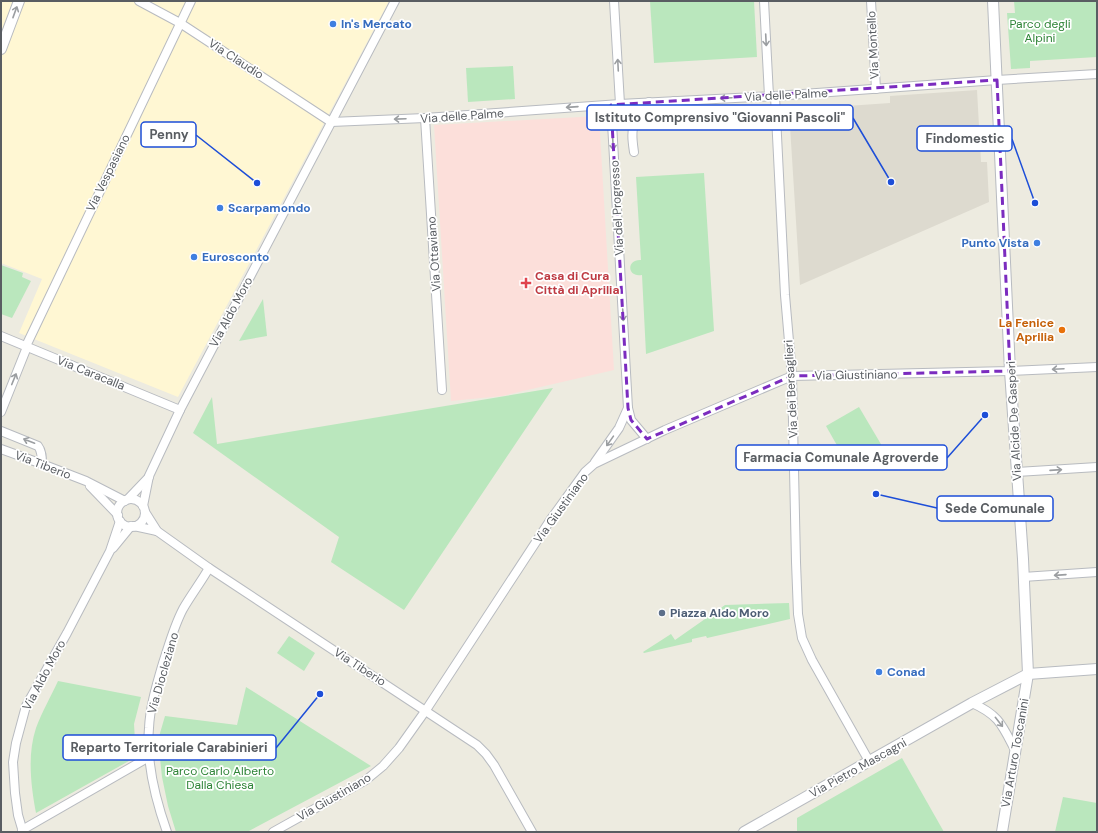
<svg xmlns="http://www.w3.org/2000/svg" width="1098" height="833" font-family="'DM Sans',sans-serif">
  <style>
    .commercial { fill: #fff7d3 }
    .education { fill: #dddacf }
    .medical { fill: #fcdfda }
    .green { fill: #bae7bd }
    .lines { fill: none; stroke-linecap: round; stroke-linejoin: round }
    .minor-casing { stroke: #b8bbc0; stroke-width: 10 }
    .tertiary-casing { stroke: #b8bbc0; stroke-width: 12 }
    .minor { stroke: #fff; stroke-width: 8 }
    .tertiary { stroke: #fff; stroke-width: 10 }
    .oneway { stroke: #9b9ea1 }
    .marked { fill: none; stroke: #7b2cbf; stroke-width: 3; stroke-dasharray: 8 5; stroke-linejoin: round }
    .shop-dot { fill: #3f7fe0; stroke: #fff; stroke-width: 1.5 }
    .health-dot { fill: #e0444e; stroke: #fff; stroke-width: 1.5 }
    .food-dot { fill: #e8710a; stroke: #fff; stroke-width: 1.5 }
    .service-dot { fill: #5c6f8a; stroke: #fff; stroke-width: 1.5 }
    .labels { text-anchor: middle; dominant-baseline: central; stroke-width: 3.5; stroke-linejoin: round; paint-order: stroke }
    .shop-label { font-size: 12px; font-weight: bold; fill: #366cbe; stroke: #fff; text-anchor: start }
    .park-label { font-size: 12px; fill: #2e8437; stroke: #fff }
    .street-label { font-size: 12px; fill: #595d62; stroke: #fff }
    .health-label { font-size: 12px; font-weight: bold; fill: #be3a42; stroke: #fff; text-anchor: start }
    .food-label { font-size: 12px; font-weight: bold; fill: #c56008; stroke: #fff; text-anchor: end }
    .service-label { font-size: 12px; font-weight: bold; fill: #4e5e75; stroke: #fff; text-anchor: start }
    .leader { fill: none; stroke: #1d4ed8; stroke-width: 1.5 }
    .callout-dot { fill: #1d4ed8; stroke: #fff; stroke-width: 1.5 }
    .callout { fill: #fff; stroke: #1d4ed8; stroke-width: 1.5 }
    .callout-label { font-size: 13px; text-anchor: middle; font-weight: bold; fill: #595d62 }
  </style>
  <rect width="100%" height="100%" fill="#edebe0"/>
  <path class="commercial" d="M1 1H389L178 397 19 333 42 279 1 263Z"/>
  <path class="education" d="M977 90 981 162H987L989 202 800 285 789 110 890 103V96Z"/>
  <path class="medical" d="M599 116 614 370 502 396 451 401 434 125Z"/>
  <g class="green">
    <path d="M650 1H754L757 57 654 63Z"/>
    <path d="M1014 1H1097V57L1030 61V68L1011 69 1007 13H1015Z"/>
    <path d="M513 66 515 99 468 102 466 68Z"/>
    <path d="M704 173 714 331 646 354 642 275C627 278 626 259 641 260L636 177Z"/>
    <path d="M1 265 23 273 22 277 31 281 12 318 1 314Z"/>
    <path d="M263 299 267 336 239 341Z"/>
    <path d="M553 388 404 610 331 562 339 537 193 433 212 397 217 444Z"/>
    <path d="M859 407 885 451 851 470 826 426Z"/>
    <path d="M789 603 790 619 707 638 706 636 692 639V642L644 653 643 652 671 634 675 640 725 605Z"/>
    <path d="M289 636 315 653 304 671 277 653Z"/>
    <path d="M58 681 141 697 134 724 136 757 36 813C31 786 27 755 36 728 42 712 51 696 58 681Z"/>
    <path d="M246 687 371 766 247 832H176L168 806 162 777 158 740 165 716 237 725Z"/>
    <path d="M902 758 944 832H797V818Z"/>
    <path d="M1063 797 1097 803V832H1055Z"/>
  </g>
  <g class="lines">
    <g class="minor-casing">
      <g id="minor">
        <path d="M139 1 180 23 331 122 425 118 620 104 775 96 997 80 1097 74"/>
        <path d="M614 1 620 104"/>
        <path d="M764 1 769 96"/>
        <path d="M871 1 876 89"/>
        <path d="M775 96 785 295 792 376 796 562 798 614 802 638 812 660 869 761"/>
        <path d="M674 101 675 119 711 116"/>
        <path d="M425 118 442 390"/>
        <path d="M634 152C633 145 630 128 636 122 640 119 645 120 649 118V102"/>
        <path d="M1 336 180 410"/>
        <path d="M26 346 191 1"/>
        <path d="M628 408 631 420 647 439"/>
        <path d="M1 412 27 347"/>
        <path d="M1 431 38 446C42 451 42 458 42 464"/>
        <path d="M1 449 42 464 86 481 125 501"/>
        <path d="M595 462 619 428 628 408 611 105"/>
        <path d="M1017 472 1097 467"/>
        <path d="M90 486 118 515"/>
        <path d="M128 499 149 477"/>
        <circle cx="131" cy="513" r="14"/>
        <path d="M143 506 149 476 180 410 395 1"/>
        <path d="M145 512 157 531"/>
        <path d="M134 526 157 531 209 568 477 745 486 754 494 765 532 832"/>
        <path d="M113 548 131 526"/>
        <path d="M1023 577 1097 572"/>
        <path d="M972 703C999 715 1002 725 1015 750"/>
        <path d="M22 830 149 757"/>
        <path d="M23 832 18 815 15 793 13 762 16 743 26 706 67 633 110 551 120 521"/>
        <path d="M167 832C156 801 146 761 149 728 150 706 157 684 163 663 169 645 174 626 183 609 191 595 201 582 209 568"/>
        <path d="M273 832 366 780 383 766 399 748 426 710 551 519 585 472 594 464 665 430 792 376 1010 371 1097 367"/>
      </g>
    </g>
    <g class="tertiary-casing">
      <g id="tertiary">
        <path d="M993 1 1010 371 1023 559 1028 674 1002 832"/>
        <path d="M1 49 19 1"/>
        <path d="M744 832 972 703 1028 674 1097 669"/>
      </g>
    </g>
    <use href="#minor" class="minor"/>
    <use href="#tertiary" class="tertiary"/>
  </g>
  <defs><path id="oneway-shaft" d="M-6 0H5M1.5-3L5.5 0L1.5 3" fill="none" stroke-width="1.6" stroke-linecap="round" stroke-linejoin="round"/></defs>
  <g class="oneway">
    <use href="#oneway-shaft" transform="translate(15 12) rotate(-70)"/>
    <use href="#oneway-shaft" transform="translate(766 40) rotate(87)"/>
    <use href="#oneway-shaft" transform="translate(618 65) rotate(-93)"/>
    <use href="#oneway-shaft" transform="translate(726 98) rotate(177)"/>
    <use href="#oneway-shaft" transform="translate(572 107) rotate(176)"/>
    <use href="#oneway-shaft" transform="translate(400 119) rotate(178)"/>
    <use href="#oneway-shaft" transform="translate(613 144) rotate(87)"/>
    <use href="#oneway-shaft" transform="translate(623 315) rotate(87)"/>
    <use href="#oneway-shaft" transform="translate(1058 369) rotate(177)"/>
    <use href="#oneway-shaft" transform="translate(14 379) rotate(-68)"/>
    <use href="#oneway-shaft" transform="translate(29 441) rotate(-159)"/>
    <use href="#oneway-shaft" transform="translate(610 441) rotate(125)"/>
    <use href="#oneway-shaft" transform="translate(1056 470) rotate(-4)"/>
    <use href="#oneway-shaft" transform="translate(1060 575) rotate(176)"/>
    <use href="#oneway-shaft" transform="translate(999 722) rotate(52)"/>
  </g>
  <path class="marked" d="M997 80 1010 371 792 376 647 439 631 420 628 408 611 105Z"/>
  <g class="shop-dot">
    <circle cx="333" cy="24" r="4"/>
    <circle cx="220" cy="208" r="4"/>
    <circle cx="1037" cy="243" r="4"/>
    <circle cx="194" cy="257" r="4"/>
    <circle cx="879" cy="672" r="4"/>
  </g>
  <path class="health-dot" d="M524 277h4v4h4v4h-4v4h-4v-4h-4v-4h4z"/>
  <circle class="food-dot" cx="1062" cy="330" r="4"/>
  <circle class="service-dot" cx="662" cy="613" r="4"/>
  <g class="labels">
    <g class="shop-label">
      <text x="341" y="24">In's Mercato</text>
      <text x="228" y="208">Scarpamondo</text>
      <text x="1029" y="243" text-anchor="end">Punto Vista</text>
      <text x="202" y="257">Eurosconto</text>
      <text x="887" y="672">Conad</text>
    </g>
    <g class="park-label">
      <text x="1040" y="24">Parco degli<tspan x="1040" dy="14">Alpini</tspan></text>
      <text x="220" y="771">Parco Carlo Alberto<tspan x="220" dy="14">Dalla Chiesa</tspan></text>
    </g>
    <g class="street-label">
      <text transform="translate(873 45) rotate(-93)">Via Montello</text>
      <text transform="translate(236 59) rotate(33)">Via Claudio</text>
      <text transform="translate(786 95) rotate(-3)">Via delle Palme</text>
      <text transform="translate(462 116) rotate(-4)">Via delle Palme</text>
      <text transform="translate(108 173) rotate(-64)">Via Vespasiano</text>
      <text transform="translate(617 208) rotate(-93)">Via del Progresso</text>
      <text transform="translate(434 254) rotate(-94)">Via Ottaviano</text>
      <text transform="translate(231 312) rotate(-62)">Via Aldo Moro</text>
      <text transform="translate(91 373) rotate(22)">Via Caracalla</text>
      <text transform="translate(856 375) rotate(-1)">Via Giustiniano</text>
      <text transform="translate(791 389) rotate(-93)">Via dei Bersaglieri</text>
      <text transform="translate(1014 421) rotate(-93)">Via Alcide De Gasperi</text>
      <text transform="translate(43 465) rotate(21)">Via Tiberio</text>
      <text transform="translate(561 508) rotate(-54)">Via Giustiniano</text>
      <text transform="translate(360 667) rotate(33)">Via Tiberio</text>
      <text transform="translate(163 673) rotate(-74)">Via Diocleziano</text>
      <text transform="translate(44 675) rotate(-62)">Via Aldo Moro</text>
      <text transform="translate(1015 753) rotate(-80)">Via Arturo Toscanini</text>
      <text transform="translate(858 768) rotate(-29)">Via Pietro Mascagni</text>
      <text transform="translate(334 797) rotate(-30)">Via Giustiniano</text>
    </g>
    <g class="health-label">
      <text x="535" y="276">Casa di Cura<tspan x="535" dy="14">Città di Aprilia</tspan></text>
    </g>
    <g class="food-label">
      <text x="1054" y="323">La Fenice<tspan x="1054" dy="14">Aprilia</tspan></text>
    </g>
    <g class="service-label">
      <text x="670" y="613">Piazza Aldo Moro</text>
    </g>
  </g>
  <path class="leader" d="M891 182L853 118M257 183L196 135M1035 203L1012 139M985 415L947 458M876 494L937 508M320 694L276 748"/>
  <g class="callout-dot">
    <circle cx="891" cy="182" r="4"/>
    <circle cx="257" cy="183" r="4"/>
    <circle cx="1035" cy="203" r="4"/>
    <circle cx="985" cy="415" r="4"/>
    <circle cx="876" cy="494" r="4"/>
    <circle cx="320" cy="694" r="4"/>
  </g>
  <g class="callout">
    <rect x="587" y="105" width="266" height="25" rx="4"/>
    <rect x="141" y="122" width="55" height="25" rx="4"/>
    <rect x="917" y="126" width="95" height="25" rx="4"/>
    <rect x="736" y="445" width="211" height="25" rx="4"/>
    <rect x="937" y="496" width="116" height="25" rx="4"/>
    <rect x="63" y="735" width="213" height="25" rx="4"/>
  </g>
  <g class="callout-label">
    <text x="720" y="122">Istituto Comprensivo "Giovanni Pascoli"</text>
    <text x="169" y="139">Penny</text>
    <text x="965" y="143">Findomestic</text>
    <text x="841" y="462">Farmacia Comunale Agroverde</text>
    <text x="995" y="513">Sede Comunale</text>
    <text x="169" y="752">Reparto Territoriale Carabinieri</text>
  </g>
  <rect width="1098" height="833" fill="none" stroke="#595d62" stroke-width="4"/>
</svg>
